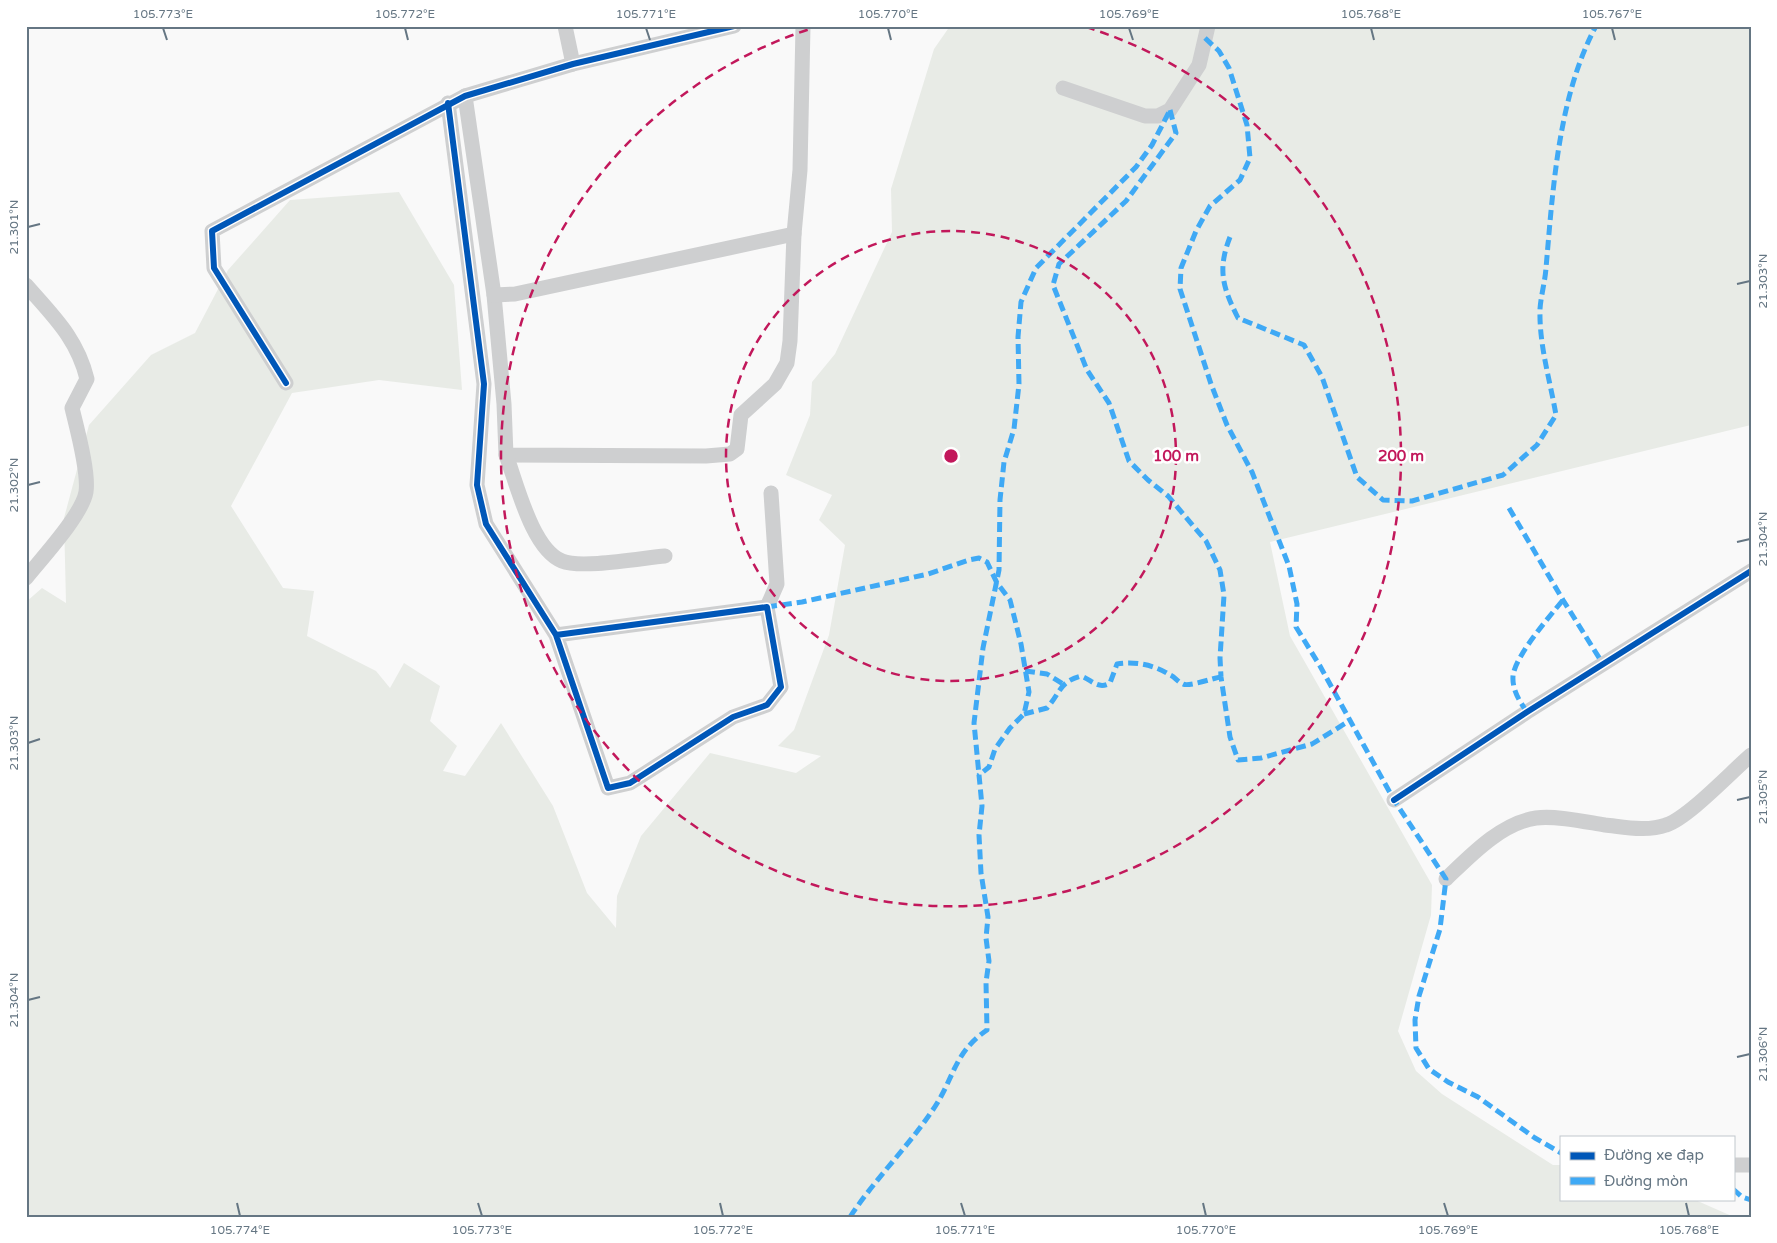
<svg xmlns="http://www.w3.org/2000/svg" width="1777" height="1243" font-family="'Varela Round',sans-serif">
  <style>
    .green { fill: #e8ebe6 }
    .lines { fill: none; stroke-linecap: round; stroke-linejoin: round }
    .minor { stroke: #cecfd0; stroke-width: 15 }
    .quiet { stroke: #3fa9f5; stroke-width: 5; stroke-dasharray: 10 5; stroke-linecap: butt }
    .cycleway-casing { stroke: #fff; stroke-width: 9 }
    .cycleway { stroke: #0057b8; stroke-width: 6 }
    .ticks { fill: none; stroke: #657683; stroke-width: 2 }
    .ring { fill: none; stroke: #c2185b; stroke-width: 2.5; stroke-dasharray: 9 6 }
    .centre { fill: #c2185b; stroke: #fff; stroke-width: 2.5 }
    .ring-label { font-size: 15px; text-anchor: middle; font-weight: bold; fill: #c2185b; stroke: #fff; stroke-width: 5; stroke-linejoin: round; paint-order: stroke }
    .neatline { fill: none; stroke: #657683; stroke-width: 2 }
    .ticks-label { font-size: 12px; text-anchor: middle; fill: #657683 }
  </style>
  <rect width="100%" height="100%" fill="#f9f9f9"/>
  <path class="green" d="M950 26H1751V425L1270 542 1290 636 1432 885 1431 915 1398 1031 1416 1071 1442 1094 1553 1165H1561V1199H1693L1734 1217H26V602L42 588 66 603 64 518 89 425 151 355 195 333 228 270 290 200 399 192 454 285 462 390 379 380 292 393 231 506 283 588 314 591 307 636 376 671 390 688 404 663 440 686 430 721 457 746 443 771 465 776 501 723 553 806 587 893 616 928 617 896 641 836 710 753 796 773 821 756 778 746 794 730 829 635 845 545 819 520 832 495 786 475 810 415 812 382 835 354 892 232 891 189 934 49Z"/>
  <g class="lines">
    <g class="minor">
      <path d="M565 26 573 64"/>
      <path d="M1063 88 1145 116H1158L1170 110 1199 65 1208 26"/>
      <path d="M465 96 494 295 504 404 506 455 706 456 730 454 737 449 741 415 775 384 787 363 790 341 794 234 800 170 803 26"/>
      <path d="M448 103 484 384 477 485 486 524 556 635 608 788 630 783 733 717 767 705 781 687 767 607 556 635"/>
      <path d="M26 285C53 316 77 338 87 379L72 408C77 429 89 472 86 492 82 515 42 558 26 578"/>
      <path d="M494 295 515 294 794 234"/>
      <path d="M286 383 214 268 212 231 465 96 573 64 734 26"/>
      <path d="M506 455C517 484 532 549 562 561 581 569 642 558 665 556"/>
      <path d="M767 607 777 584 771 493"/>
      <path d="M1394 800 1527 712 1751 571"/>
      <path d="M1446 879C1470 856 1501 823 1536 818 1555 815 1586 822 1605 825 1624 827 1647 832 1666 825 1688 818 1731 772 1751 755"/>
      <path d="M1733 1165H1751"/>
    </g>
    <g class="quiet">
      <path d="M1205 38 1219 51 1229 68 1247 125 1250 158 1240 180 1210 206 1196 231 1181 268 1180 289 1211 384 1227 425 1252 472 1289 566 1297 604 1296 627 1320 666 1394 800 1446 879 1440 929 1419 996 1415 1020 1416 1048 1429 1069 1448 1082 1478 1097 1535 1138 1561 1153"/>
      <path d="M1170 110 1176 133 1126 201 1059 264 1053 285 1087 370 1109 403 1129 461 1148 480 1168 496 1206 541 1220 570 1224 595 1220 658 1221 677 1230 737 1238 760 1261 758 1312 744 1349 721"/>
      <path d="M1230 237C1217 270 1223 288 1238 318L1304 345 1322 377 1357 477 1383 500 1412 501 1503 475 1537 445 1556 415C1550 380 1539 345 1540 309 1541 295 1545 282 1546 268 1553 189 1558 97 1596 26"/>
      <path d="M1509 508 1563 600 1603 664"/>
      <path d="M767 607 802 602 928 574 969 560 979 558 987 562 997 583 1010 600 1021 644 1029 692 1024 714 1010 728 995 749 989 767 978 776"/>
      <path d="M1025 671 1047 674 1063 684"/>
      <path d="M1527 712C1520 702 1512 690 1513 676 1515 656 1550 616 1563 600"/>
      <path d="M1024 714 1047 708C1061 692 1059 682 1081 676 1092 680 1098 690 1110 683L1117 664C1135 661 1155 665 1170 675 1175 677 1179 683 1183 684 1189 687 1213 678 1221 677"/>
      <path d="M1733 1189 1742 1197 1751 1200"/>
      <path d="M850 1217C875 1179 907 1148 932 1111 954 1080 953 1053 987 1030L986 982 989 961 986 938 988 917 981 873 979 835 982 806 974 723 983 648 999 570 1000 500 1004 462 1014 429 1019 384 1018 337 1021 302 1036 268 1136 167 1152 145 1170 110"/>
    </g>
    <g class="cycleway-casing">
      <g id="cycleway">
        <path d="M448 103 484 384 477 485 486 524 556 635 608 788 630 783 733 717 767 705 781 687 767 607 556 635"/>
        <path d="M286 383 214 268 212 231 465 96 573 64 734 26"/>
        <path d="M1394 800 1527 712 1751 571"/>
      </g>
    </g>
    <use href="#cycleway" class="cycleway"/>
  </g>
  <path class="ticks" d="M163 28 167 40M405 28 408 40M646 28 650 40M888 28 891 40M1129 28 1133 40M1371 28 1374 40M1612 28 1615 40M28 227 40 224M1737 284 1750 281M28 485 40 482M1737 542 1750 539M28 743 40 739M1737 800 1750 797M28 1000 40 997M1737 1057 1750 1054M237 1203 240 1216M478 1203 482 1216M720 1203 723 1216M961 1203 965 1216M1203 1203 1206 1216M1444 1203 1448 1216M1686 1203 1689 1216"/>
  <g class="ring">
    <circle cx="951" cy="456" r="225"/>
    <path d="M1086 27A450 450 0 1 1 816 27"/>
  </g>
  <circle cx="951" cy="456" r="8" class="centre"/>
  <g class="ring-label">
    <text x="1176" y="461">100 m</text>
    <text x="1401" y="461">200 m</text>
  </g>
  <rect width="1777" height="1243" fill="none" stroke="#ffffff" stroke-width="55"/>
  <rect x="1560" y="1136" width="175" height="65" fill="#ffffff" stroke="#c1c8cd"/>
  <rect x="1570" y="1152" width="25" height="8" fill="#0057b8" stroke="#c1c8cd"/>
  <text x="1604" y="1160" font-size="15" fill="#657683">Đường xe đạp</text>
  <rect x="1570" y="1177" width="25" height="8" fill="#3fa9f5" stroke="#c1c8cd"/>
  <text x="1604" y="1186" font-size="15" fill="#657683">Đường mòn</text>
  <rect x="28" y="28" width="1722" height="1188" class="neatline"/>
  <g class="ticks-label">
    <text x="163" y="18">105.773°E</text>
    <text x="405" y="18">105.772°E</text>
    <text x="646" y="18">105.771°E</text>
    <text x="888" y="18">105.770°E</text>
    <text x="1129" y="18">105.769°E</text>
    <text x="1371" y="18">105.768°E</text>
    <text x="1612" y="18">105.767°E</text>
    <text transform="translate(14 227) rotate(-90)" y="4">21.301°N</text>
    <text transform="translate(1763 281) rotate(-90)" y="4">21.303°N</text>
    <text transform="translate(14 485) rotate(-90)" y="4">21.302°N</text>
    <text transform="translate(1763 539) rotate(-90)" y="4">21.304°N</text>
    <text transform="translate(14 743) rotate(-90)" y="4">21.303°N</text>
    <text transform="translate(1763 797) rotate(-90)" y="4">21.305°N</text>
    <text transform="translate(14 1000) rotate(-90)" y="4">21.304°N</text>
    <text transform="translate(1763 1054) rotate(-90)" y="4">21.306°N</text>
    <text x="240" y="1234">105.774°E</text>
    <text x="482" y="1234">105.773°E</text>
    <text x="723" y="1234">105.772°E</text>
    <text x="965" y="1234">105.771°E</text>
    <text x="1206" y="1234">105.770°E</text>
    <text x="1448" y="1234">105.769°E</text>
    <text x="1689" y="1234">105.768°E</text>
  </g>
</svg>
